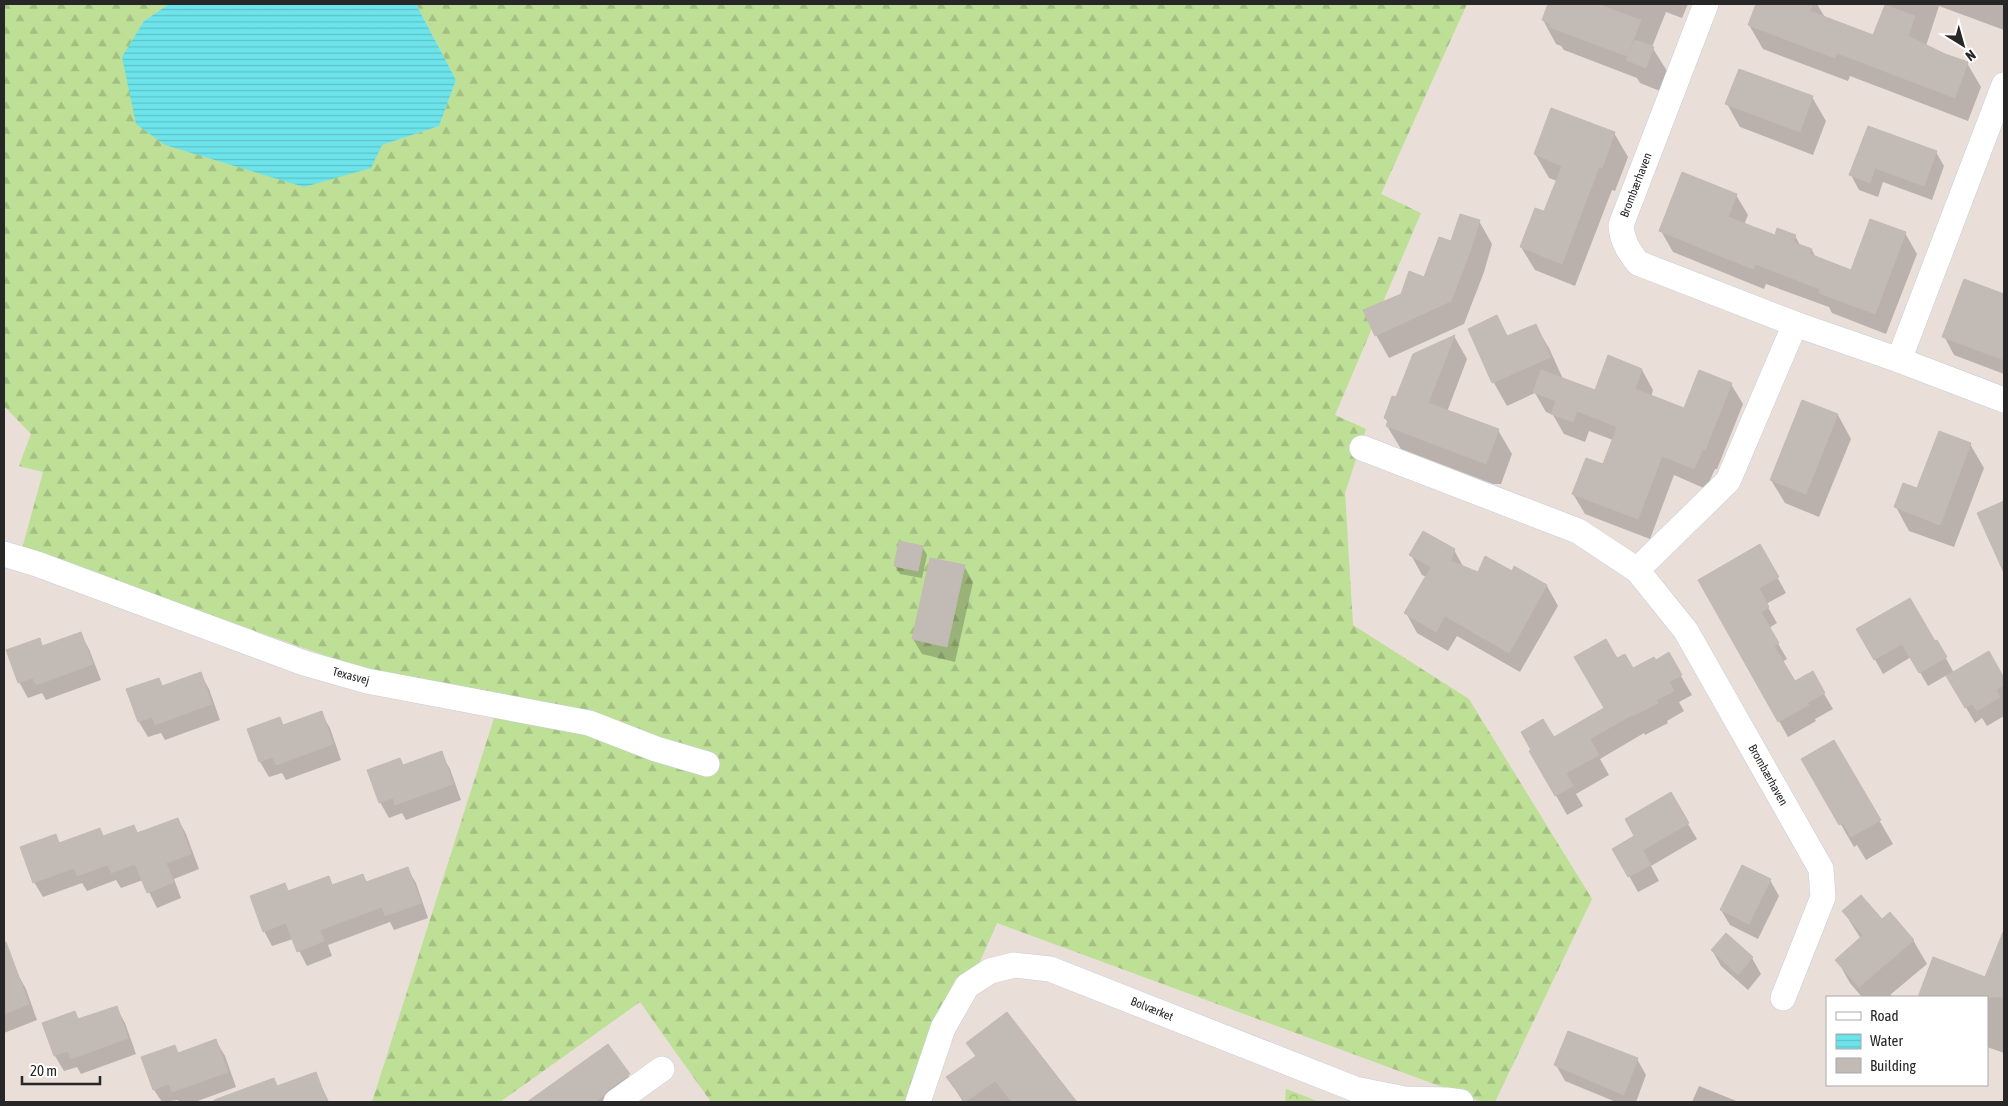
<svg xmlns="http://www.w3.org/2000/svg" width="2008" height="1106" font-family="'Asap Condensed',sans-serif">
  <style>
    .forest { fill: url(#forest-firs) }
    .park { fill: url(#park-crowns) }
    .water { fill: url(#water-rules) }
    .shadow { fill: #0003 }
    .building { fill: #c2bab4; stroke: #c4bab3 }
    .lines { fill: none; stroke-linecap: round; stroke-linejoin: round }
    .street-casing { stroke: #c7ced9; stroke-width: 26 }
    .street { stroke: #fff; stroke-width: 25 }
    .labels { text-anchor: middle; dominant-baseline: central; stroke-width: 4.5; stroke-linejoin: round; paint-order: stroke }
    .street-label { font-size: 12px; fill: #272727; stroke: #fff }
  </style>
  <defs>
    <pattern id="forest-firs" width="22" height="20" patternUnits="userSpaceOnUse" patternTransform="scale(1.25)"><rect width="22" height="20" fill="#bedf96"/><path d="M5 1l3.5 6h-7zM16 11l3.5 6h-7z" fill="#a3bf81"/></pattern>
    <pattern id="park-crowns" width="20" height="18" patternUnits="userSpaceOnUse" patternTransform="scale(1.25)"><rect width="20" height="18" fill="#bedf96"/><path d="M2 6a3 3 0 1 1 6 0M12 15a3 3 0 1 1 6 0" fill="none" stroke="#a3bf81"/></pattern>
    <pattern id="water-rules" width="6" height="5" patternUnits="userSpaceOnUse" patternTransform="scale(1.25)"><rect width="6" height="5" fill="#6de3ea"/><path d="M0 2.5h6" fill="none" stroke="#5ec3c9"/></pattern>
  </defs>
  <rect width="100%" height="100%" fill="#e9ded8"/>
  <path class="forest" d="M4 4H169L144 21 382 145 439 126 456 80 416 4H1467L1381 194 1421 213 1335 415 1366 429 1345 493 1353 625 1469 699 1592 899 1495 1102H1483L997 923 943 1045 924 1102H711L640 1002 500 1102H372L495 715 22 549 43 472 19 466 31 434 4 406Z"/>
  <path class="park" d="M1286 1089 1320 1102H1285Z"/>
  <path class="water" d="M169 4H416L456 80 439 126 382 145 371 168 304 187 165 145 136 124 122 57 144 21Z"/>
  <g class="shadow">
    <path d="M1549 4 1558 7 1559 4H1688L1682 18 1666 12 1652 47 1667 71 1660 91 1640 83 1637 78 1564 50 1561 46 1556 44 1543 20Z"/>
    <path d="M1757 4H1817L1826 19 1874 37 1887 4H2004V30L1939 6 1926 46 1967 63 1981 87 1968 121 1850 76 1848 81 1763 49 1749 25Z"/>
    <path d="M1812 97 1826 121 1813 155 1740 127 1727 104Z"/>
    <path d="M1868 127 1936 152 1944 166 1932 200 1883 182 1878 197 1859 190 1851 175Z"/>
    <path d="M1614 133 1628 157 1615 191 1612 190 1575 286 1535 270 1521 247 1545 213 1557 181 1549 178 1535 154Z"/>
    <path d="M1736 195 1748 215 1744 225 1775 236H1795L1800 245 1812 250 1816 258 1852 271 1905 233 1917 254 1886 334 1832 313 1829 307 1766 284 1764 289 1673 252 1661 231Z"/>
    <path d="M1479 221 1492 244 1484 272 1464 324 1389 358 1376 335 1402 295 1424 278 1452 243Z"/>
    <path d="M1965 280 2004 295V374L1954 355 1944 336Z"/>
    <path d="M1497 317 1508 337 1535 325 1549 348 1563 379 1596 391 1642 370 1653 390 1651 397 1684 410 1731 384 1743 404 1717 469H1715L1706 489 1674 475 1650 539 1585 514 1573 494 1604 466 1613 440 1589 431 1585 442 1564 434 1553 415 1546 412 1535 393 1507 406 1494 383 1470 329Z"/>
    <path d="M1454 336 1467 359 1447 412 1498 430 1512 454 1501 484H1493L1401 449 1387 426 1388 423 1385 418Z"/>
    <path d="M1803 401 1838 415 1851 439 1819 517 1785 503 1771 480Z"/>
    <path d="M1970 444 1984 468 1954 547 1909 531 1896 507Z"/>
    <path d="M2004 502V570L1979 514Z"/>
    <path d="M1760 546 1786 593 1766 604 1777 623 1769 628 1787 659 1782 662 1794 683 1812 673 1833 709 1815 719 1816 721 1788 737 1700 580Z"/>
    <path d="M923 548 927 555 922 578 900 574 895 566Z"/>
    <path d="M1454 550 1464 568 1478 574 1512 573 1547 586 1558 606 1520 672 1457 636 1448 651 1417 633 1406 613 1426 577 1422 575 1411 555Z"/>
    <path d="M964 566 973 582 955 662 922 654 913 639Z"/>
    <path d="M1858 629 1934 643 1937 642 1954 673 1988 653 2004 680V716L1987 726 1982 718 1975 723 1947 675 1928 686 1911 657 1883 674Z"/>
    <path d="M80 633 89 649 101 680 46 700 42 693 28 698 19 682 39 639 43 647Z"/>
    <path d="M1668 654 1692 695 1679 702 1684 711 1667 721 1668 723 1645 735 1644 733 1600 759 1609 775 1576 794 1583 806 1567 815 1531 751 1606 709 1617 660 1633 670 1655 661Z"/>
    <path d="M200 673 209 689 220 720 165 740 161 733 148 737 139 722 127 690 159 679 163 687Z"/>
    <path d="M321 713 330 728 341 760 286 780 282 773 269 777 260 762 248 730 284 726Z"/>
    <path d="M1834 742 1893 844 1866 860 1857 845 1854 847 1803 759Z"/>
    <path d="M441 753 450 769 461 800 406 820 402 813 389 818 380 802 404 766Z"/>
    <path d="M1670 794 1697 839 1651 866 1659 881 1638 892 1614 849 1636 836Z"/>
    <path d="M178 819 186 834 199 869 174 879 181 898 157 908 143 880 121 888 116 880 87 891 82 883 43 897 34 882 55 836 60 844 99 829 104 837 134 827 138 834Z"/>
    <path d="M407 868 416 883 428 918 394 930 390 922 328 945 332 956 307 966 293 939 272 946 264 931 285 885 289 892 329 878 333 886 363 875 367 883Z"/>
    <path d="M1770 880 1779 896 1758 939 1730 925 1721 910Z"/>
    <path d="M1844 912 1882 921 1913 940 1927 964 1890 995 1897 997H1862L1850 983 1837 960 1861 939Z"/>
    <path d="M1726 935 1752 958 1761 974 1748 990 1721 966 1712 950Z"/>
    <path d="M1996 953 2004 956V1053L1987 1047V997H1919L1934 959 1986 979Z"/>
    <path d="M17 973 26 989 37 1020 4 1033V978Z"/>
    <path d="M116 1007 125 1023 136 1054 81 1074 77 1067 64 1071 55 1056 43 1024 75 1013 79 1020Z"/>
    <path d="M1007 1013 1076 1102H963L948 1077 976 1057 968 1043Z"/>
    <path d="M216 1041 225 1056 236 1087 195 1102H179L178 1100 162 1102 154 1090 143 1058 179 1054Z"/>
    <path d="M608 1046 638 1090 621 1102H529Z"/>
    <path d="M1637 1059 1646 1075 1636 1102H1616L1565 1081 1556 1065Z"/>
    <path d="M315 1073 329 1102H247L242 1091 274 1079 278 1087Z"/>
    <path d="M1699 1086 1739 1102H1692Z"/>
  </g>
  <g class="building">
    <path d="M1548 4H1597L1641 20 1627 56 1549 27 1550 24 1542 20Z"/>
    <path d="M1756 4H1813L1810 11 1873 35 1885 5 1915 16 1908 36 1945 54 1968 62 1955 98 1837 53 1835 58 1748 25Z"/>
    <path d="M1635 40 1654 47 1646 68 1626 60Z"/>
    <path d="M1739 69 1813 96 1800 132 1725 104Z"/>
    <path d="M1551 108 1615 132 1602 168 1599 167 1562 264 1520 247 1535 208 1544 211 1562 166 1534 154Z"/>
    <path d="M1868 126 1937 151 1924 186 1875 168 1870 183 1849 175Z"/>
    <path d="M1682 172 1737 194 1728 217 1775 235 1777 228 1796 235 1793 242 1812 249 1810 254 1851 270 1870 219 1906 232 1875 314 1819 293 1820 289 1755 264 1753 269 1659 231Z"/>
    <path d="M1460 214 1480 220 1471 249 1451 301 1375 336 1363 310 1401 294 1409 271 1424 277 1439 237 1451 241Z"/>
    <path d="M1964 279 2004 294V360L1942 337Z"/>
    <path d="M1497 315 1507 336 1536 324 1551 357 1492 383 1468 329Z"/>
    <path d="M1455 335 1428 403 1499 429 1486 464 1386 426 1388 420 1384 418 1392 396 1396 397 1413 354Z"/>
    <path d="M1608 355 1642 369 1635 389 1684 408 1699 370 1732 383 1705 450 1703 449 1694 469 1662 456 1638 519 1572 494 1586 458 1603 464 1617 427 1577 411 1573 422 1551 414 1556 401 1533 392 1541 370 1595 390Z"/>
    <path d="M1802 400 1838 414 1806 494 1770 480Z"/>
    <path d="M1939 431 1971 443 1940 525 1894 507 1903 483 1917 488Z"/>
    <path d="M2004 501V573L1977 513Z"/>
    <path d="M1423 531 1455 549 1451 561 1478 572 1485 556 1512 571 1514 566 1547 585 1509 653 1445 616 1436 632 1404 613 1431 567 1409 555Z"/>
    <path d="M899 541 923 546 918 571 894 566Z"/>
    <path d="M1760 544 1779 577 1759 588 1769 607 1761 612 1779 643 1774 646 1795 681 1813 671 1825 693 1807 703 1809 705 1778 722 1698 580Z"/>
    <path d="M930 558 965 565 947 647 912 639Z"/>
    <path d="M1910 598 1935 641 1937 640 1947 657 1919 673 1902 644 1874 660 1856 629Z"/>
    <path d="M81 632 93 664 36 685 33 678 18 683 6 650 40 638 42 646Z"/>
    <path d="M1606 639 1617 658 1625 654 1633 668 1654 657 1656 660 1669 652 1682 675 1669 682 1674 691 1656 700 1658 703 1633 716 1632 715 1590 739 1599 755 1566 773 1573 786 1555 796 1529 751 1531 750 1521 732 1543 719 1554 737 1604 708 1574 657Z"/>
    <path d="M1989 651 2004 678V685L1996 690 2000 697 1977 711 1972 704 1965 708 1946 676Z"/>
    <path d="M201 672 212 704 155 725 152 717 138 722 126 689 159 678 162 686Z"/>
    <path d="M322 711 333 744 276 765 273 757 259 762 247 729 280 717 283 725Z"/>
    <path d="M1834 740 1881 820 1851 837 1843 823 1839 825 1801 759Z"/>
    <path d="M442 751 453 784 395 805 393 798 379 803 367 770 400 758 403 765Z"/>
    <path d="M1671 792 1689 823 1643 850 1651 865 1628 877 1612 849 1634 836 1625 819Z"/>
    <path d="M178 818 191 854 166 863 174 882 147 893 135 864 111 873 108 865 77 876 74 868 33 883 20 847 56 834 59 843 100 828 103 836 134 825 137 833Z"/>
    <path d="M1742 865 1771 879 1749 924 1720 910Z"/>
    <path d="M408 867 421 903 385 916 382 907 320 930 324 941 297 952 286 923 263 932 250 896 285 883 288 891 329 876 332 885 363 874 366 882Z"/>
    <path d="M1861 895 1882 919 1890 912 1914 940 1859 987 1835 960 1863 935 1842 911Z"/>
    <path d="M2003 932H2004V997H1918L1933 957 1985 977Z"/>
    <path d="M1726 933 1753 957 1738 975 1711 950Z"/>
    <path d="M6 942 29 1004 4 1014V943Z"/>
    <path d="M117 1006 128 1038 71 1059 68 1051 54 1056 42 1023 75 1011 78 1019Z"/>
    <path d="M1007 1012 1077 1102H1012L995 1081 965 1102 946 1077 976 1056 966 1043Z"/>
    <path d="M1568 1031 1638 1058 1624 1095 1554 1065Z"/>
    <path d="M216 1039 228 1072 172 1092 169 1084 153 1090 141 1057 175 1045 178 1053Z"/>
    <path d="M608 1044 630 1074 608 1090 603 1096 594 1102H527Z"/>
    <path d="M316 1072 327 1102H214V1100L274 1078 277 1086Z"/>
  </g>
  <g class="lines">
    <g class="street-casing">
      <g id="street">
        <path d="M1706 4 1621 225C1622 241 1628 250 1638 263L1795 324 1899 360 2004 400"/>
        <path d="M1899 360 2004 85"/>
        <path d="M1362 448 1578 531 1637 570 1686 631 1821 869 1823 897 1783 998"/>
        <path d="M4 554 37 564 304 663 367 681 589 723 656 749 707 764"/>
        <path d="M1637 570 1728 481 1795 324"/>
        <path d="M616 1102 662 1069"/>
        <path d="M918 1102 943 1028 967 986 990 971 1014 965 1050 969 1355 1089 1405 1099 1446 1100 1461 1102"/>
      </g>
    </g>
    <use href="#street" class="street"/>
  </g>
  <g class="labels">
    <g class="street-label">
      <text transform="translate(1636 185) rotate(-69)">Brombærhaven</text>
      <text transform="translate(351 676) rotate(15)">Texasvej</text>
      <text transform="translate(1768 775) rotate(61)">Brombærhaven</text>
      <text transform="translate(1152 1009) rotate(22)">Bolværket</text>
    </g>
  </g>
  <rect width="2008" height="1106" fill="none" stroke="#272727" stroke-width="10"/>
  <rect x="1826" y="996" width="162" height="90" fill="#ffffff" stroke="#a9a9a9"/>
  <rect x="1836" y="1012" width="25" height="8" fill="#ffffff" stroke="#a9a9a9"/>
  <text x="1870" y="1021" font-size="15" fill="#272727">Road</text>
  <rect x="1836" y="1034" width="25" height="15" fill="url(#water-rules)" stroke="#a9a9a9"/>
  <text x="1870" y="1046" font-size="15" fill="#272727">Water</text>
  <rect x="1836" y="1058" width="25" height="15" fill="#c2bab4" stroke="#a9a9a9"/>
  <text x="1870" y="1071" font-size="15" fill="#272727">Building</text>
  <g transform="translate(1963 45) rotate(143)" stroke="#ffffff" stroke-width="4" paint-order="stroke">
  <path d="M0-4L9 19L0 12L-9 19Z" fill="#272727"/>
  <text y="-8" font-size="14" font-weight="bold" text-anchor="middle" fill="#272727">N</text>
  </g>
  <path d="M22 1076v8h78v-8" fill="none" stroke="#272727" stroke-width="2.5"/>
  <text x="30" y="1076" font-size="15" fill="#272727" stroke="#ffffff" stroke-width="4" paint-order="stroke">20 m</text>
</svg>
